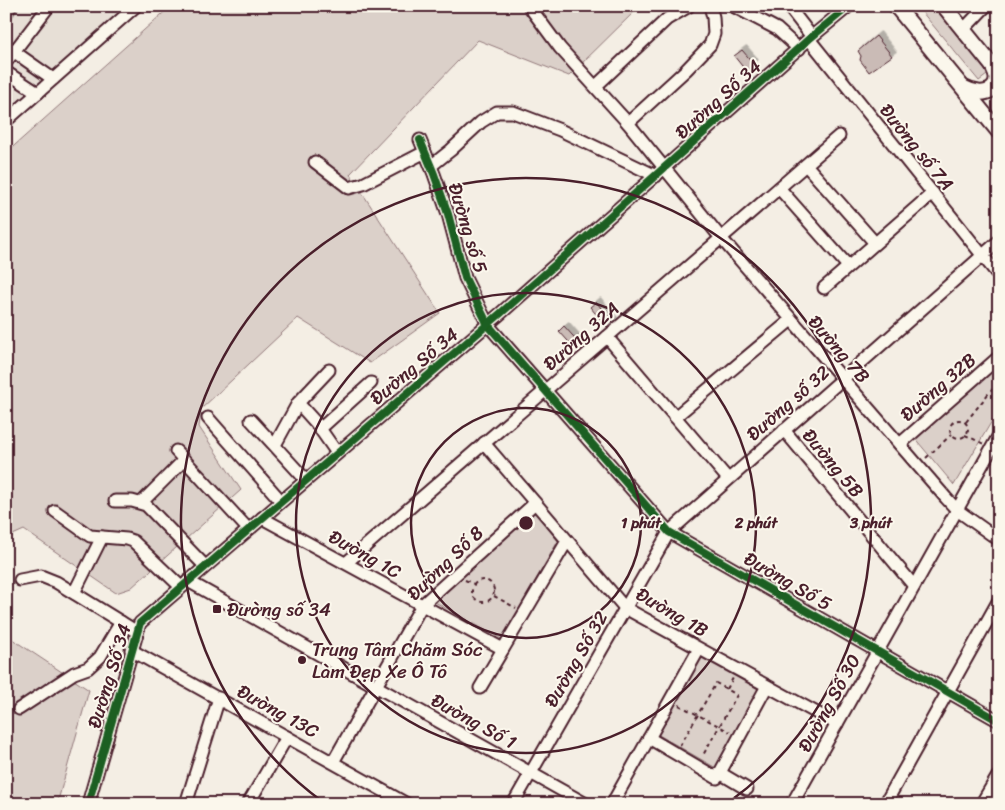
<svg xmlns="http://www.w3.org/2000/svg" width="1005" height="810" font-family="Sriracha,sans-serif">
  <style>
    .built { fill: #e7dfd6 }
    .green { fill: #dbd0c9; stroke: #92787a }
    .building { fill: #cabbb6; stroke: #4a1f2b; filter: url(#shadow) }
    .lines { fill: none; stroke-linecap: round; stroke-linejoin: round }
    .minor-casing { stroke: #4a1f2b; stroke-width: 15 }
    .major-casing { stroke: #4a1f2b; stroke-width: 18 }
    .path { stroke: #4a1f2b; stroke-width: 2; stroke-dasharray: 4 4; stroke-linecap: butt }
    .minor { stroke: #fbf7ec; stroke-width: 11 }
    .major { stroke: #fbf7ec; stroke-width: 14 }
    .cycleway-casing { stroke: #fbf7ec; stroke-width: 11 }
    .cycleway { stroke: #1b5e20; stroke-width: 8 }
    .ring { fill: none; stroke: #4a1f2b; stroke-width: 2.5 }
    .poi-dot { fill: #4a1f2b; stroke: #fbf7ec; stroke-width: 2 }
    .labels { text-anchor: middle; dominant-baseline: central; stroke-width: 4; stroke-linejoin: round; paint-order: stroke }
    .street-label { font-size: 19px; fill: #4a1f2b; stroke: #fbf7ec }
    .poi-label { font-size: 19px; fill: #4a1f2b; stroke: #fbf7ec; text-anchor: start }
    .centre { fill: #4a1f2b; stroke: #fbf7ec; stroke-width: 2.5 }
    .ring-label { font-size: 15px; text-anchor: middle; font-weight: bold; fill: #4a1f2b; stroke: #fbf7ec; stroke-width: 4; stroke-linejoin: round; paint-order: stroke }
  </style>
  <defs>
    <filter id="shadow"><feDropShadow dx="4.5" dy="-4.5" stdDeviation="0" flood-color="#0004"/></filter>
  </defs>
  <rect width="100%" height="100%" fill="#f4eee4"/>
  <filter id="ink" filterUnits="userSpaceOnUse"><feTurbulence type="fractalNoise" baseFrequency=".02" numOctaves="2"/><feDisplacementMap in="SourceGraphic" scale="10" xChannelSelector="R" yChannelSelector="G"/><feConvolveMatrix kernelMatrix="1 2 1 2 8 2 1 2 1" color-interpolation-filters="sRGB"/></filter>
  <g filter="url(#ink)">
    <path class="built" d="M6 6H125L6 116Z"/>
    <g class="green">
      <path d="M171 6H640L569 76 478 40 350 174 440 313 370 363 298 318 201 409 199 427 241 490 131 588 116 593 24 530 6 538V153Z"/>
      <path d="M917 6H939L991 72 979 81Z"/>
      <path d="M999 358V409L954 485 913 436Z"/>
      <path d="M534 511 558 541 502 639 433 601Z"/>
      <path d="M6 635 89 690 57 804H6Z"/>
      <path d="M701 655 760 689 716 768 657 734Z"/>
    </g>
    <g class="building">
      <path d="M6 6H19L6 24Z"/>
      <path d="M876 36 892 56 869 72 860 60 861 56 858 51Z"/>
      <path d="M742 50 754 64 746 71 734 56Z"/>
      <path d="M596 302 613 322 607 327 590 307Z"/>
      <path d="M564 326 581 345 576 350 559 331Z"/>
    </g>
    <g class="lines">
      <g class="minor-casing">
        <g id="minor">
          <path d="M529 6 560 48 628 123 721 238 946 498 957 510 999 540"/>
          <path d="M733 6 777 29 799 49"/>
          <path d="M788 6 812 37"/>
          <path d="M963 30 986 6"/>
          <path d="M809 39 999 276"/>
          <path d="M6 46 53 79"/>
          <path d="M6 62 49 6"/>
          <path d="M6 72 38 93"/>
          <path d="M596 86 667 19 689 6"/>
          <path d="M6 121 136 6"/>
          <path d="M628 123 686 70 710 45 714 34 713 17 710 6"/>
          <path d="M420 140 434 174 448 214 465 278 488 325 669 532 999 721"/>
          <path d="M315 162 349 188 363 184 425 152"/>
          <path d="M806 165 875 243"/>
          <path d="M431 166 451 150 481 122 497 112H513L560 130 656 176"/>
          <path d="M779 188 848 266"/>
          <path d="M824 288 933 193"/>
          <path d="M607 337 728 479"/>
          <path d="M329 370 298 403 316 423 337 453"/>
          <path d="M675 417 791 320"/>
          <path d="M208 418 281 501"/>
          <path d="M251 420 306 480"/>
          <path d="M320 429 371 383"/>
          <path d="M784 430 914 586"/>
          <path d="M484 443 625 608 837 724"/>
          <path d="M900 444 999 357"/>
          <path d="M275 445 298 403"/>
          <path d="M176 451 248 529"/>
          <path d="M115 501H132L146 505 205 566"/>
          <path d="M142 502 184 460"/>
          <path d="M55 511 90 536 127 539 133 541 181 587"/>
          <path d="M262 518 503 649"/>
          <path d="M346 563 839 136"/>
          <path d="M20 580 41 576 56 582 137 632"/>
          <path d="M188 581 586 804"/>
          <path d="M74 593 102 537"/>
          <path d="M131 650 407 804"/>
          <path d="M480 688 567 541"/>
          <path d="M19 709 74 673 88 668 100 657 121 622"/>
          <path d="M649 738 717 778 767 686"/>
          <path d="M333 762 422 605 535 503"/>
          <path d="M720 773 747 789"/>
          <path d="M88 804 140 623 501 313 809 39 849 6"/>
          <path d="M186 804 219 698"/>
          <path d="M248 804 287 737"/>
          <path d="M513 804 669 532 999 241"/>
          <path d="M612 804 699 649"/>
          <path d="M792 804 999 435"/>
          <path d="M885 804 999 600"/>
        </g>
      </g>
      <g class="major-casing">
        <g id="major">
          <path d="M896 6 999 132"/>
          <path d="M944 6 999 74"/>
          <path d="M964 88C984 99 1005 90 993 67"/>
          <path d="M983 804 999 777"/>
        </g>
      </g>
      <g class="path">
        <circle cx="959" cy="429" r="9"/>
        <path d="M966 422 992 389"/>
        <path d="M965 435 984 444"/>
        <path d="M926 458 952 434"/>
        <circle cx="483" cy="591" r="11"/>
        <path d="M465 580 474 584"/>
        <path d="M494 596 516 608"/>
        <path d="M727 689 733 678"/>
        <path d="M679 705 730 732"/>
        <path d="M680 746 716 683 737 695 702 757"/>
      </g>
      <use href="#minor" class="minor"/>
      <use href="#major" class="major"/>
      <g class="cycleway-casing">
        <g id="cycleway">
          <path d="M420 140 434 174 448 214 465 278 488 325 669 532 999 721"/>
          <path d="M88 804 140 623 501 313 809 39 849 6"/>
        </g>
      </g>
      <use href="#cycleway" class="cycleway"/>
    </g>
  </g>
  <g class="ring">
    <circle cx="526" cy="523" r="115"/>
    <circle cx="526" cy="523" r="230"/>
    <path d="M323 802A345 345 0 1 1 729 802"/>
  </g>
  <g class="poi-dot">
    <rect x="212" y="604" width="10" height="10" rx="2.5"/>
    <circle cx="302" cy="660" r="5"/>
  </g>
  <g class="labels">
    <g class="street-label">
      <text transform="translate(718 99) rotate(-42)">Đường Số 34</text>
      <text transform="translate(917 147) rotate(51)">Đường số 7A</text>
      <text transform="translate(468 228) rotate(73)">Đường số 5</text>
      <text transform="translate(581 336) rotate(-41)">Đường 32A</text>
      <text transform="translate(839 349) rotate(49)">Đường 7B</text>
      <text transform="translate(414 366) rotate(-40)">Đường Số 34</text>
      <text transform="translate(938 387) rotate(-41)">Đường 32B</text>
      <text transform="translate(788 403) rotate(-41)">Đường số 32</text>
      <text transform="translate(833 463) rotate(50)">Đường 5B</text>
      <text transform="translate(365 554) rotate(29)">Đường 1C</text>
      <text transform="translate(445 563) rotate(-44)">Đường Số 8</text>
      <text transform="translate(788 581) rotate(30)">Đường Số 5</text>
      <text transform="translate(672 612) rotate(30)">Đường 1B</text>
      <text transform="translate(576 659) rotate(-60)">Đường Số 32</text>
      <text transform="translate(109 676) rotate(-73)">Đường Số 34</text>
      <text transform="translate(829 703) rotate(-61)">Đường Số 30</text>
      <text transform="translate(278 711) rotate(29)">Đường 13C</text>
      <text transform="translate(474 721) rotate(29)">Đường Số 1</text>
    </g>
    <g class="poi-label">
      <text x="227" y="609">Đường số 34</text>
      <text x="312" y="649">Trung Tâm Chăm Sóc<tspan x="312" dy="22">Làm Đẹp Xe Ô Tô</tspan></text>
    </g>
  </g>
  <circle cx="526" cy="523" r="8" class="centre"/>
  <g class="ring-label">
    <text x="641" y="528">1 phút</text>
    <text x="756" y="528">2 phút</text>
    <text x="871" y="528">3 phút</text>
  </g>
  <rect width="1005" height="810" fill="none" stroke="#fbf7ec" stroke-width="25"/>
  <rect x="12" y="12" width="980" height="785" fill="none" stroke="#4a1f2b" stroke-width="2" filter="url(#ink)"/>
</svg>
